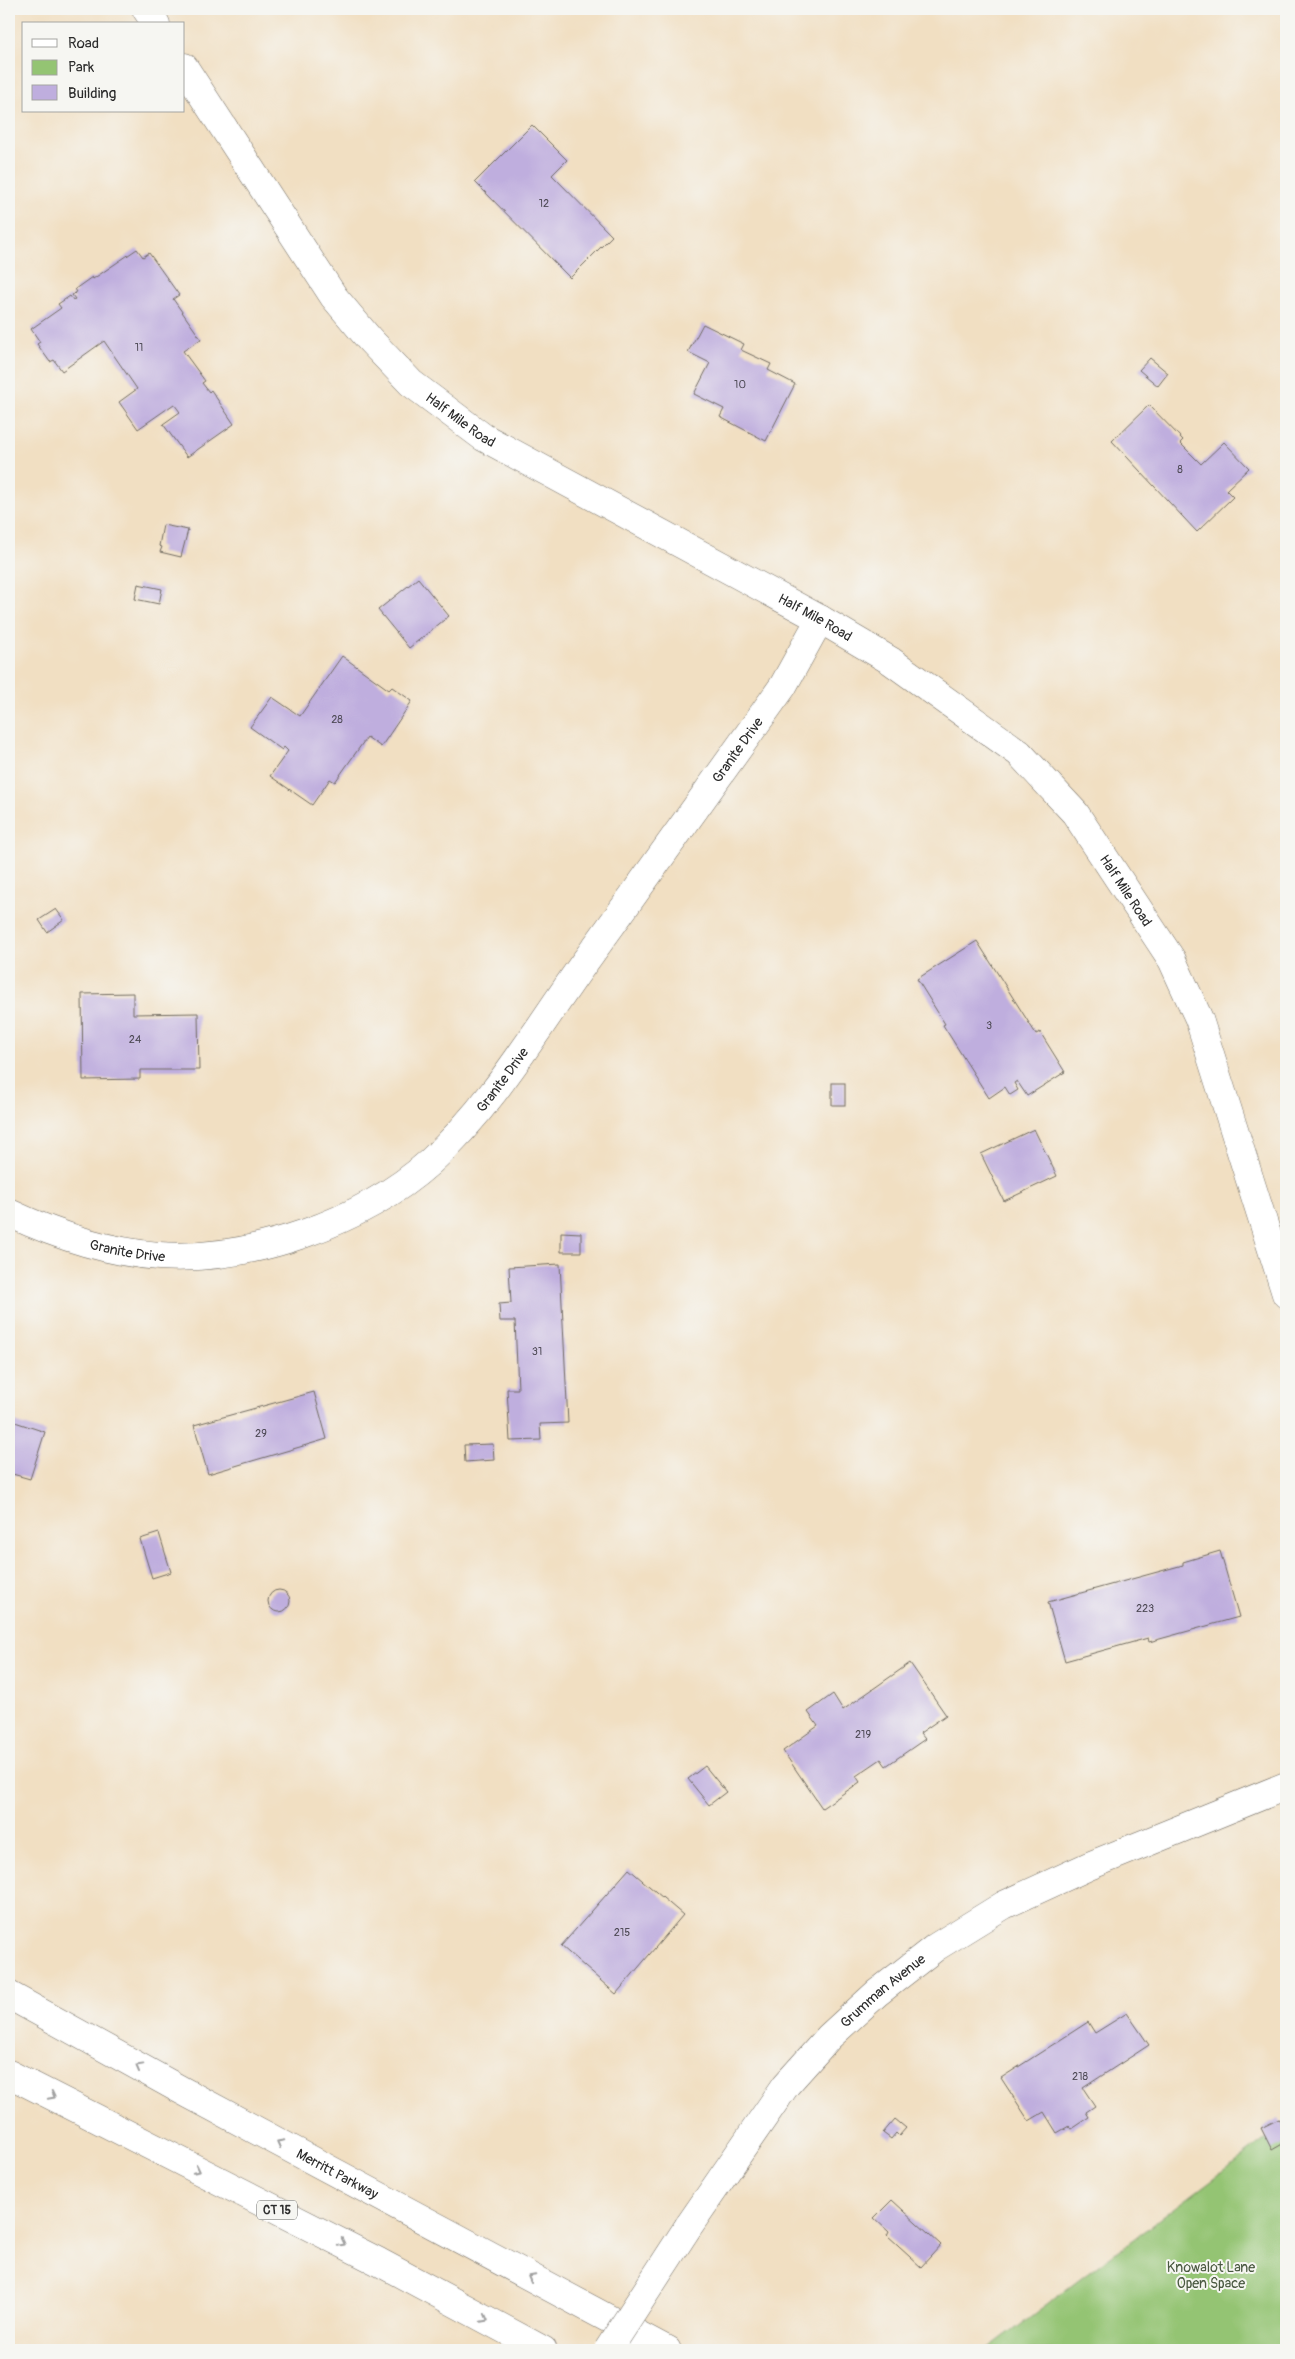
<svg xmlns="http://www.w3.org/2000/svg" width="1295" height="2359" font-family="Pangolin,sans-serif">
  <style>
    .green { fill: #94c473; stroke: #60784f }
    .building { fill: #bfaede }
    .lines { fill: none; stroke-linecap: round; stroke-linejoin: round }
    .street-casing { stroke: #706a60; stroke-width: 29 }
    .secondary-casing { stroke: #706a60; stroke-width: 29 }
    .highway-casing { stroke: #706a60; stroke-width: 29 }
    .street { stroke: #fff; stroke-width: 28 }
    .secondary { stroke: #fff; stroke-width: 28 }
    .highway { stroke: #fff; stroke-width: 28 }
    .secondary-bridge-casing { stroke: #706a60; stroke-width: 29; stroke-linecap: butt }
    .secondary-bridge { stroke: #fff; stroke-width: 28 }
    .oneway { stroke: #a0a0a0 }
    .labels { text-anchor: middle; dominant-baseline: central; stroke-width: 4; stroke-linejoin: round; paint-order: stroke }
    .number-label { font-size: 11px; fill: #504c58 }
    .shield { fill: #f6f6f2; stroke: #686867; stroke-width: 1 }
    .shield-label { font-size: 12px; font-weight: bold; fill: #2b2b2b }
    .street-label { font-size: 14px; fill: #2b2b2b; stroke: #f6f6f2 }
    .park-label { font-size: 14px; fill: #4a5941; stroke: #f6f6f2 }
  </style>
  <rect width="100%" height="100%" fill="#f6f6f2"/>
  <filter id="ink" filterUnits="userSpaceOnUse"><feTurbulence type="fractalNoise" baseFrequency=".02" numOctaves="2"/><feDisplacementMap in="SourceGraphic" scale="10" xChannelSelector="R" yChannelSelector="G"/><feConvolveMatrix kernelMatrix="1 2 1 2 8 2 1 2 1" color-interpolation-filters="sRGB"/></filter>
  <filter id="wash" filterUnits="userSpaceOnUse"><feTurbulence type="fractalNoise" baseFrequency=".0096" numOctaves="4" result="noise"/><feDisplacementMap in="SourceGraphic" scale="20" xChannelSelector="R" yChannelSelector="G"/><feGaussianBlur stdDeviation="1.12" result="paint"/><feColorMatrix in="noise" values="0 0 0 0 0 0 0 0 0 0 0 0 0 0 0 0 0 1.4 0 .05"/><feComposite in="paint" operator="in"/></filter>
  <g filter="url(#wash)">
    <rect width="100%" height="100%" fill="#f1dfc2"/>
    <path class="green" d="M1286 2124V2350H986Z"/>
    <g id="blocks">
      <g class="building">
        <path d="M532 125 567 160 552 175 612 236 570 278 475 182Z"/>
        <path d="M137 249 143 257 149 253 179 295 173 299 201 339 183 351 205 381 202 383 209 392 211 390 234 424 187 457 163 424 180 412 174 404 138 429 119 402 137 389 104 341 62 371 54 360 50 362 37 344 40 342 31 329 61 308 58 304 70 296 73 300 75 299 72 295 77 292 75 289 92 277 93 279Z"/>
        <path d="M703 324 744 344 741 350 771 364 768 370 795 384 766 441 720 417 724 409 694 394 710 363 688 352Z"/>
        <path d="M1150 358 1168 373 1158 386 1139 370Z"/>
        <path d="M1149 405 1183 440 1180 443 1201 464 1224 442 1249 468 1226 490 1233 497 1197 532 1112 441Z"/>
        <path d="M163 525 188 530 181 557 160 552 162 547 159 546Z"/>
        <path d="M418 578 449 616 409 648 378 610Z"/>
        <path d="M138 584 162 589 159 604 135 599Z"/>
        <path d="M342 656 389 690 392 687 412 701 381 747 367 737 335 782 330 779 312 805 270 776 288 751 284 747 282 750 250 727 272 697 300 716Z"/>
        <path d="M56 909 64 920 47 932 39 920Z"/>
        <path d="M977 941 1036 1034 1040 1032 1065 1072 1027 1096 1017 1081 1014 1083 1018 1090 1010 1095 1005 1087 989 1098 943 1025 945 1024 917 979Z"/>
        <path d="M133 993V1014L198 1013 199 1070H140V1079L83 1080 82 994Z"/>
        <rect x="832" y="1083" width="13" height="22"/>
        <path d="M1034 1129 1057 1176 1004 1201 981 1154Z"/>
        <path d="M561 1232 581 1233V1252H561Z"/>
        <path d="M560 1264 568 1423 540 1424 541 1440 510 1441 507 1389H518L515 1321H500L499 1304 511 1303 509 1267Z"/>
        <path d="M314 1392 327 1439 208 1474 194 1425Z"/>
        <path d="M9 1420 45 1432 30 1479 9 1473Z"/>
        <path d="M493 1444 494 1460 465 1462 464 1445Z"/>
        <path d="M159 1533 171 1572 152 1578 140 1539Z"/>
        <path d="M1220 1551 1239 1617 1149 1642 1148 1638 1065 1661 1048 1602 1183 1565V1562Z"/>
        <circle cx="279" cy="1601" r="11"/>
        <path d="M910 1663 946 1715 920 1733 925 1739 886 1766 881 1759 856 1776 860 1782 822 1808 783 1751 818 1726 808 1712 833 1694 843 1710Z"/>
        <path d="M705 1766 726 1792 709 1805 688 1779Z"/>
        <path d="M629 1869 683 1915 616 1994 561 1946Z"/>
        <path d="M1127 2013 1149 2045 1083 2088 1095 2106 1086 2112 1089 2117 1071 2129 1069 2126 1057 2133 1044 2112 1029 2121 1001 2078 1088 2022 1095 2033Z"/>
        <path d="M895 2119 906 2128 899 2136 896 2133 891 2139 883 2133Z"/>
        <path d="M1279 2119 1286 2133V2142L1272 2150 1261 2128Z"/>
        <path d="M892 2200 941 2245 921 2267 887 2236 889 2232 874 2218Z"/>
      </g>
    </g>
  </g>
  <g filter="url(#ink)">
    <use href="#blocks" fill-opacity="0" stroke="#706a60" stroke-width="1"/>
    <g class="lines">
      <g class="street-casing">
        <g id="street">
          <path d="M146 9 156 24"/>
          <path id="s1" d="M184 67 334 297 370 340 411 383 483 437 820 619 891 661 1019 753 1075 813 1172 960 1199 1019 1286 1294"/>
          <path id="s2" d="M9 1213C56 1235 107 1252 159 1256 250 1262 363 1222 430 1162 492 1106 536 1030 584 963 651 871 717 778 783 686L820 619"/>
        </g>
      </g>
      <g class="secondary-casing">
        <g id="secondary">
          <path id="s3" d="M688 2227 786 2085 829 2037 877 1993 936 1947 1004 1905 1089 1866 1286 1786"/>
        </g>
      </g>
      <g class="highway-casing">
        <g id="highway">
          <path id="s4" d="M9 1995 181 2090 667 2350"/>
          <path d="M9 2074 379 2262 543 2350"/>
        </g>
      </g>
      <use href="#street" class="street"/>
      <use href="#secondary" class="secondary"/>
      <use href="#highway" class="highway"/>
      <g class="secondary-bridge-casing">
        <path id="secondary-bridge" d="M608 2350 688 2227"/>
      </g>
      <use href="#secondary-bridge" class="secondary-bridge"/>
    </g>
    <defs><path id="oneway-chevron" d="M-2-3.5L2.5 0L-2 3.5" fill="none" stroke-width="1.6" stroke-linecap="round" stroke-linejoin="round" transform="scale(1.25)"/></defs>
    <g class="oneway">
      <use href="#oneway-chevron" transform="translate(139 2067) rotate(-151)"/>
      <use href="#oneway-chevron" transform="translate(52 2096) rotate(27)"/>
      <use href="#oneway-chevron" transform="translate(280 2143) rotate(-152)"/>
      <use href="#oneway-chevron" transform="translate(197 2170) rotate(27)"/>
      <use href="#oneway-chevron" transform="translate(342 2243) rotate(27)"/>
      <use href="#oneway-chevron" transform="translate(531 2278) rotate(-152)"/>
      <use href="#oneway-chevron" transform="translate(485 2319) rotate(28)"/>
    </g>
  </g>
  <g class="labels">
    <g class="number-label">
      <text x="544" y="203">12</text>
      <text x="139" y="347">11</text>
      <text x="740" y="384">10</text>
      <text x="1180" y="469">8</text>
      <text x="337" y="719">28</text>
      <text x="989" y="1025">3</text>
      <text x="135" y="1039">24</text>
      <text x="537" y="1351">31</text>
      <text x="261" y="1433">29</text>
      <text x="1145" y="1608">223</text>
      <text x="863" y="1734">219</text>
      <text x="622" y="1932">215</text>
      <text x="1080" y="2076">218</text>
    </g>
    <rect class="shield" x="257" y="2200.5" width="40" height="19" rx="4"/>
    <g class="shield-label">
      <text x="277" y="2210">CT 15</text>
    </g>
    <g class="street-label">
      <text stroke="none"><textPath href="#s1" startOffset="452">Half Mile Road</textPath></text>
      <text stroke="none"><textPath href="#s1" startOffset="858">Half Mile Road</textPath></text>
      <text stroke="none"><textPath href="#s2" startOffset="965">Granite Drive</textPath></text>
      <text stroke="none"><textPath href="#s1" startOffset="1278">Half Mile Road</textPath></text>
      <text stroke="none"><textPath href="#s2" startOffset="560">Granite Drive</textPath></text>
      <text stroke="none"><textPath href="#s2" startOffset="125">Granite Drive</textPath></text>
      <text stroke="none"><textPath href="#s3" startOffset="308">Grumman Avenue</textPath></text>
      <text stroke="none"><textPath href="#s4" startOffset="374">Merritt Parkway</textPath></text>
    </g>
    <g class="park-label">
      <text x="1211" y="2267">Knowalot Lane<tspan x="1211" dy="16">Open Space</tspan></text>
    </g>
  </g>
  <rect width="1295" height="2359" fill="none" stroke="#f6f6f2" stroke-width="30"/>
  <rect x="22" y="22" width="162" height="90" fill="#f6f6f2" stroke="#a5a5a2"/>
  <rect x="32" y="39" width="25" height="8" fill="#ffffff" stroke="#a5a5a2"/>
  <text x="68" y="48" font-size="15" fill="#2b2b2b">Road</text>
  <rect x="32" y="60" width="25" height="15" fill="#94c473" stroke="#a5a5a2"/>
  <text x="68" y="72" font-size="15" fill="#2b2b2b">Park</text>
  <rect x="32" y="85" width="25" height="15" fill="#bfaede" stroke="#a5a5a2"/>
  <text x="68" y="98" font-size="15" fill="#2b2b2b">Building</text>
</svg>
